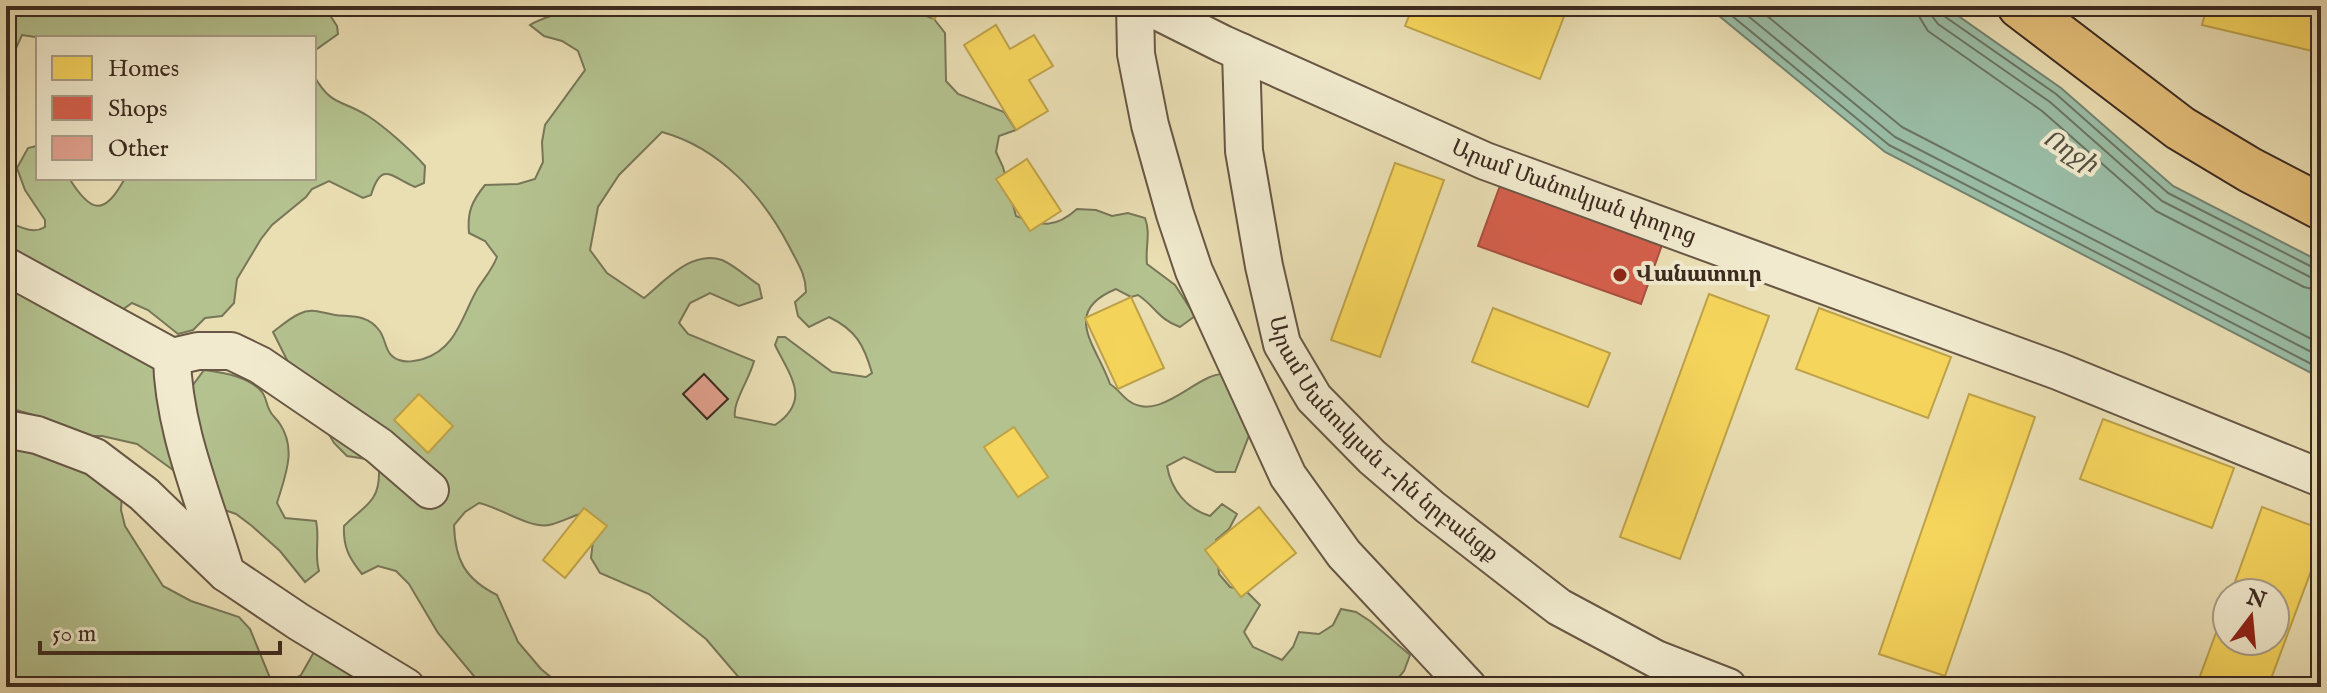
<svg xmlns="http://www.w3.org/2000/svg" width="2327" height="693" font-family="'IM FELL English','Noto Serif Armenian',serif">
  <style>
    .green { fill: #b4c28f; stroke: #787658; stroke-width: 2; fill-rule: evenodd }
    .water { fill: #9abda6; stroke: #748270; stroke-width: 2 }
    .homes { fill: #f6d55c; stroke: #bea24a; stroke-width: 2 }
    .shops { fill: #d6604d; stroke: #a85040; stroke-width: 2 }
    .lines { fill: none; stroke-linecap: round; stroke-linejoin: round }
    .shore { stroke: #6b7463; stroke-width: 2 }
    .building { fill: #e1a08d; stroke: #3c2a20; stroke-width: 2 }
    .minor-casing { stroke: #685745; stroke-width: 40 }
    .highway-casing { stroke: #3c2a20; stroke-width: 48 }
    .minor { stroke: #f1eace; stroke-width: 36 }
    .highway { stroke: #e5bf7a; stroke-width: 44 }
    .poi-dot { fill: #8f2418; stroke: #f1eace; stroke-width: 3 }
    .labels { text-anchor: middle; dominant-baseline: central; stroke-width: 8; stroke-linejoin: round; paint-order: stroke }
    .street-label { font-size: 22px; fill: #3c2a20; stroke: #f1eace }
    .poi-label { font-size: 22px; font-weight: bold; fill: #3c2a20; stroke: #f1eace; text-anchor: start }
    .water-label { font-size: 24px; font-style: italic; fill: #544f42; stroke: #f1eace }
  </style>
  <rect width="100%" height="100%" fill="#eadeb3"/>
  <filter id="stains"><feTurbulence type="fractalNoise" baseFrequency=".0025" numOctaves="4"/><feColorMatrix values="0 0 0 0 .2 0 0 0 0 .09 0 0 0 0 .02 0 0 0 .5 -.17"/></filter>
  <radialGradient id="worn" r=".72"><stop offset=".6" stop-color="#630" stop-opacity="0"/><stop offset="1" stop-color="#630" stop-opacity=".3"/></radialGradient>
  <g class="green">
    <path d="M6 6H324L337 26 338 34 314 51V38H42L22 35 12 57 6 79Z"/>
    <path d="M573 6H901L934 19 945 33 946 81 958 94 1004 112 1016 130 999 136 996 152 1003 167 1016 216C1041 227 1056 228 1077 209L1096 210 1112 216 1128 213 1145 218C1151 234 1145 247 1147 264L1175 285 1195 316 1180 327C1158 319 1156 307 1138 295L1131 297 1116 289C1060 312 1097 346 1110 384 1118 389 1122 396 1129 401 1155 420 1187 386 1210 377 1215 374 1223 374 1229 373L1253 425 1235 472H1216L1184 457 1167 466C1171 490 1187 509 1210 516L1222 504 1237 514 1229 529 1216 540 1219 574 1230 587 1245 590 1260 605 1244 632 1253 647 1282 660 1293 647 1299 632 1319 634 1333 625 1341 609 1356 612 1370 621 1410 655 1404 671 1391 687H747L706 639 649 594 600 573 591 558 593 541 580 514C570 517 559 523 549 525 530 529 499 507 479 503L465 512 454 525C455 560 465 579 497 595L518 642 541 669 563 687H483L438 633 409 584 396 571 378 566 362 574C349 558 343 547 344 526 363 506 380 503 379 471L366 459 347 456 334 443 297 380 273 332C281 326 290 318 299 314 312 307 321 313 335 315 351 317 367 314 379 330 387 340 384 355 399 360 407 363 415 361 423 359 457 349 462 315 478 288 485 277 492 270 497 257L485 241 469 233C467 212 472 201 485 185L518 184 535 179 543 162 542 142 545 125 585 70 578 51 562 41 544 36 530 25C546 15 559 16 573 6ZM662 132C720 148 762 195 789 246 797 262 806 274 806 292L795 302 798 316 809 327 829 317C856 330 864 345 872 373L866 377 832 372 785 337H778L775 345C790 376 812 400 775 425L735 417C732 403 750 378 754 361L688 334 679 323 690 303 710 293 739 306 762 298 759 285C748 278 734 265 722 260 691 250 665 281 644 298L607 273 590 250 598 207 619 175Z"/>
    <path d="M314 76C332 107 341 99 368 116 385 127 412 151 425 166L424 183 415 187C392 178 382 159 371 195L363 198 329 181 312 189 306 197 272 225 261 239 237 279 234 303 222 316 205 318 193 330 178 334 148 310 132 303 118 313 190 403 193 385 204 370C224 373 248 376 262 392 266 397 266 403 269 409 271 415 277 419 280 424 297 450 285 476 277 503L285 518 316 521C320 539 314 553 319 571L305 582 280 551 252 526 236 514 219 508 180 475 137 444 102 436H65L33 415 6 407V221C19 226 32 235 45 227V220L25 190 17 168 28 148 36 146 38 148V178H69C90 212 104 218 125 178H314Z"/>
    <path d="M18 447 53 453 122 494 121 510 125 526 163 586 191 601 239 617 250 629 270 678 285 684 301 675 318 645 383 687H6V449Z"/>
  </g>
  <path class="water" d="M1707 6H1944L2061 88 2173 186 2321 262V378L1885 152Z"/>
  <g class="homes">
    <path d="M920 6H945L934 19Z"/>
    <path d="M1413 6H1568L1540 79 1405 26Z"/>
    <path d="M2207 6H2321V53L2202 25Z"/>
    <path d="M996 25 1010 49 1034 35 1053 66 1029 80 1048 111 1016 130 964 45Z"/>
    <path d="M1027 159 1061 211 1030 231 996 179Z"/>
    <path d="M1395 163 1444 180 1380 357 1331 340Z"/>
    <path d="M1709 294 1769 316 1680 559 1620 537Z"/>
    <path d="M1131 297 1164 368 1118 389 1085 318Z"/>
    <path d="M1493 308 1610 353 1588 407 1472 362Z"/>
    <path d="M1819 308 1951 357 1928 418 1796 369Z"/>
    <path d="M419 394 453 426 428 453 394 420Z"/>
    <path d="M1969 394 2035 417 1945 676 1879 654Z"/>
    <path d="M2103 419 2234 468 2212 528 2080 479Z"/>
    <path d="M1014 427 1048 477 1018 497 984 447Z"/>
    <path d="M1259 507 1296 553 1241 597 1205 550Z"/>
    <path d="M2262 507 2321 529V544L2268 687H2196L2227 603V641H2275V593H2231Z"/>
    <path d="M584 508 607 526 565 578 543 560Z"/>
  </g>
  <path class="shops" d="M1501 183 1663 242 1641 304 1478 246Z"/>
  <g class="lines">
    <g class="shore">
      <path d="M1720 6 1889 145 2321 369"/>
      <path d="M1736 6 1895 137 2321 357"/>
      <path d="M1755 6 1902 127 2321 344"/>
      <path d="M1918 6 1920 18 1928 31 2042 111 2156 211 2304 287 2321 291"/>
      <path d="M1930 6 1932 16 1938 24 2050 102 2162 201 2310 277 2321 279"/>
      <path d="M1940 6 1944 16 2056 94 2168 193 2314 268 2321 269"/>
    </g>
  </g>
  <path class="building" d="M704 374 728 399 707 419 683 394Z"/>
  <g class="lines">
    <g class="minor-casing">
      <g id="minor">
        <path d="M1135 6 1136 54 1150 125 1175 214 1194 271 1288 476 1344 554 1468 687"/>
        <path id="s1" d="M1147 6 1223 44 1485 161 2058 371 2321 478"/>
        <path id="s2" d="M1241 52 1244 151 1264 266 1282 344 1314 398 1372 457 1430 507 1559 607 1656 659 1728 687"/>
        <path d="M6 266 172 357"/>
        <path d="M6 429 37 435 95 457 144 494 226 573 299 622 406 687"/>
        <path d="M226 573C206 503 173 431 172 357L198 351H231L260 365 379 446 430 490"/>
      </g>
    </g>
    <g class="highway-casing">
      <path id="highway" d="M2020 6 2180 128 2250 170 2321 207"/>
    </g>
    <use href="#minor" class="minor"/>
    <use href="#highway" class="highway"/>
  </g>
  <circle class="poi-dot" cx="1620" cy="275" r="8"/>
  <g class="labels">
    <g class="street-label">
      <text stroke="none"><textPath href="#s1" startOffset="466">Արամ Մանուկյան փողոց</textPath></text>
      <text stroke="none"><textPath href="#s2" startOffset="434">Արամ Մանուկյան 1-ին նրբանցք</textPath></text>
    </g>
    <g class="poi-label">
      <text x="1636" y="275">Վանատուր</text>
    </g>
    <g class="water-label">
      <text transform="translate(2070 152) rotate(32)">Ողջի</text>
    </g>
  </g>
  <rect width="2327" height="693" fill="none" stroke="#eadeb3" stroke-width="32"/>
  <rect x="8" y="8" width="2311" height="677" fill="none" stroke="#3c2a20" stroke-width="4"/>
  <rect x="16" y="16" width="2295" height="661" fill="none" stroke="#3c2a20" stroke-width="2"/>
  <rect x="36" y="36" width="280" height="144" fill="#f1eace" stroke="#a99d88" stroke-width="2"/>
  <rect x="52" y="56" width="40" height="24" fill="#f6d55c" stroke="#a99d88" stroke-width="2"/>
  <text x="108" y="76" font-size="24" fill="#3c2a20">Homes</text>
  <rect x="52" y="96" width="40" height="24" fill="#d6604d" stroke="#a99d88" stroke-width="2"/>
  <text x="108" y="116" font-size="24" fill="#3c2a20">Shops</text>
  <rect x="52" y="136" width="40" height="24" fill="#e1a08d" stroke="#a99d88" stroke-width="2"/>
  <text x="108" y="156" font-size="24" fill="#3c2a20">Other</text>
  <g transform="translate(2251 617) rotate(16)"><circle r="38" fill="#f1eace" stroke="#a99d88" stroke-width="2"/>
  <path d="M0-6L14 30L0 20L-14 30Z" fill="#8f2418"/>
  <text y="-12" font-size="22" font-weight="bold" text-anchor="middle" fill="#3c2a20">N</text>
  </g>
  <path d="M40 641v12h240v-12" fill="none" stroke="#3c2a20" stroke-width="4"/>
  <text x="52" y="641" font-size="24" fill="#3c2a20" stroke="#f1eace" stroke-width="6" paint-order="stroke">50 m</text>
  <rect width="100%" height="100%" filter="url(#stains)"/>
  <rect width="100%" height="100%" fill="url(#worn)"/>
</svg>
